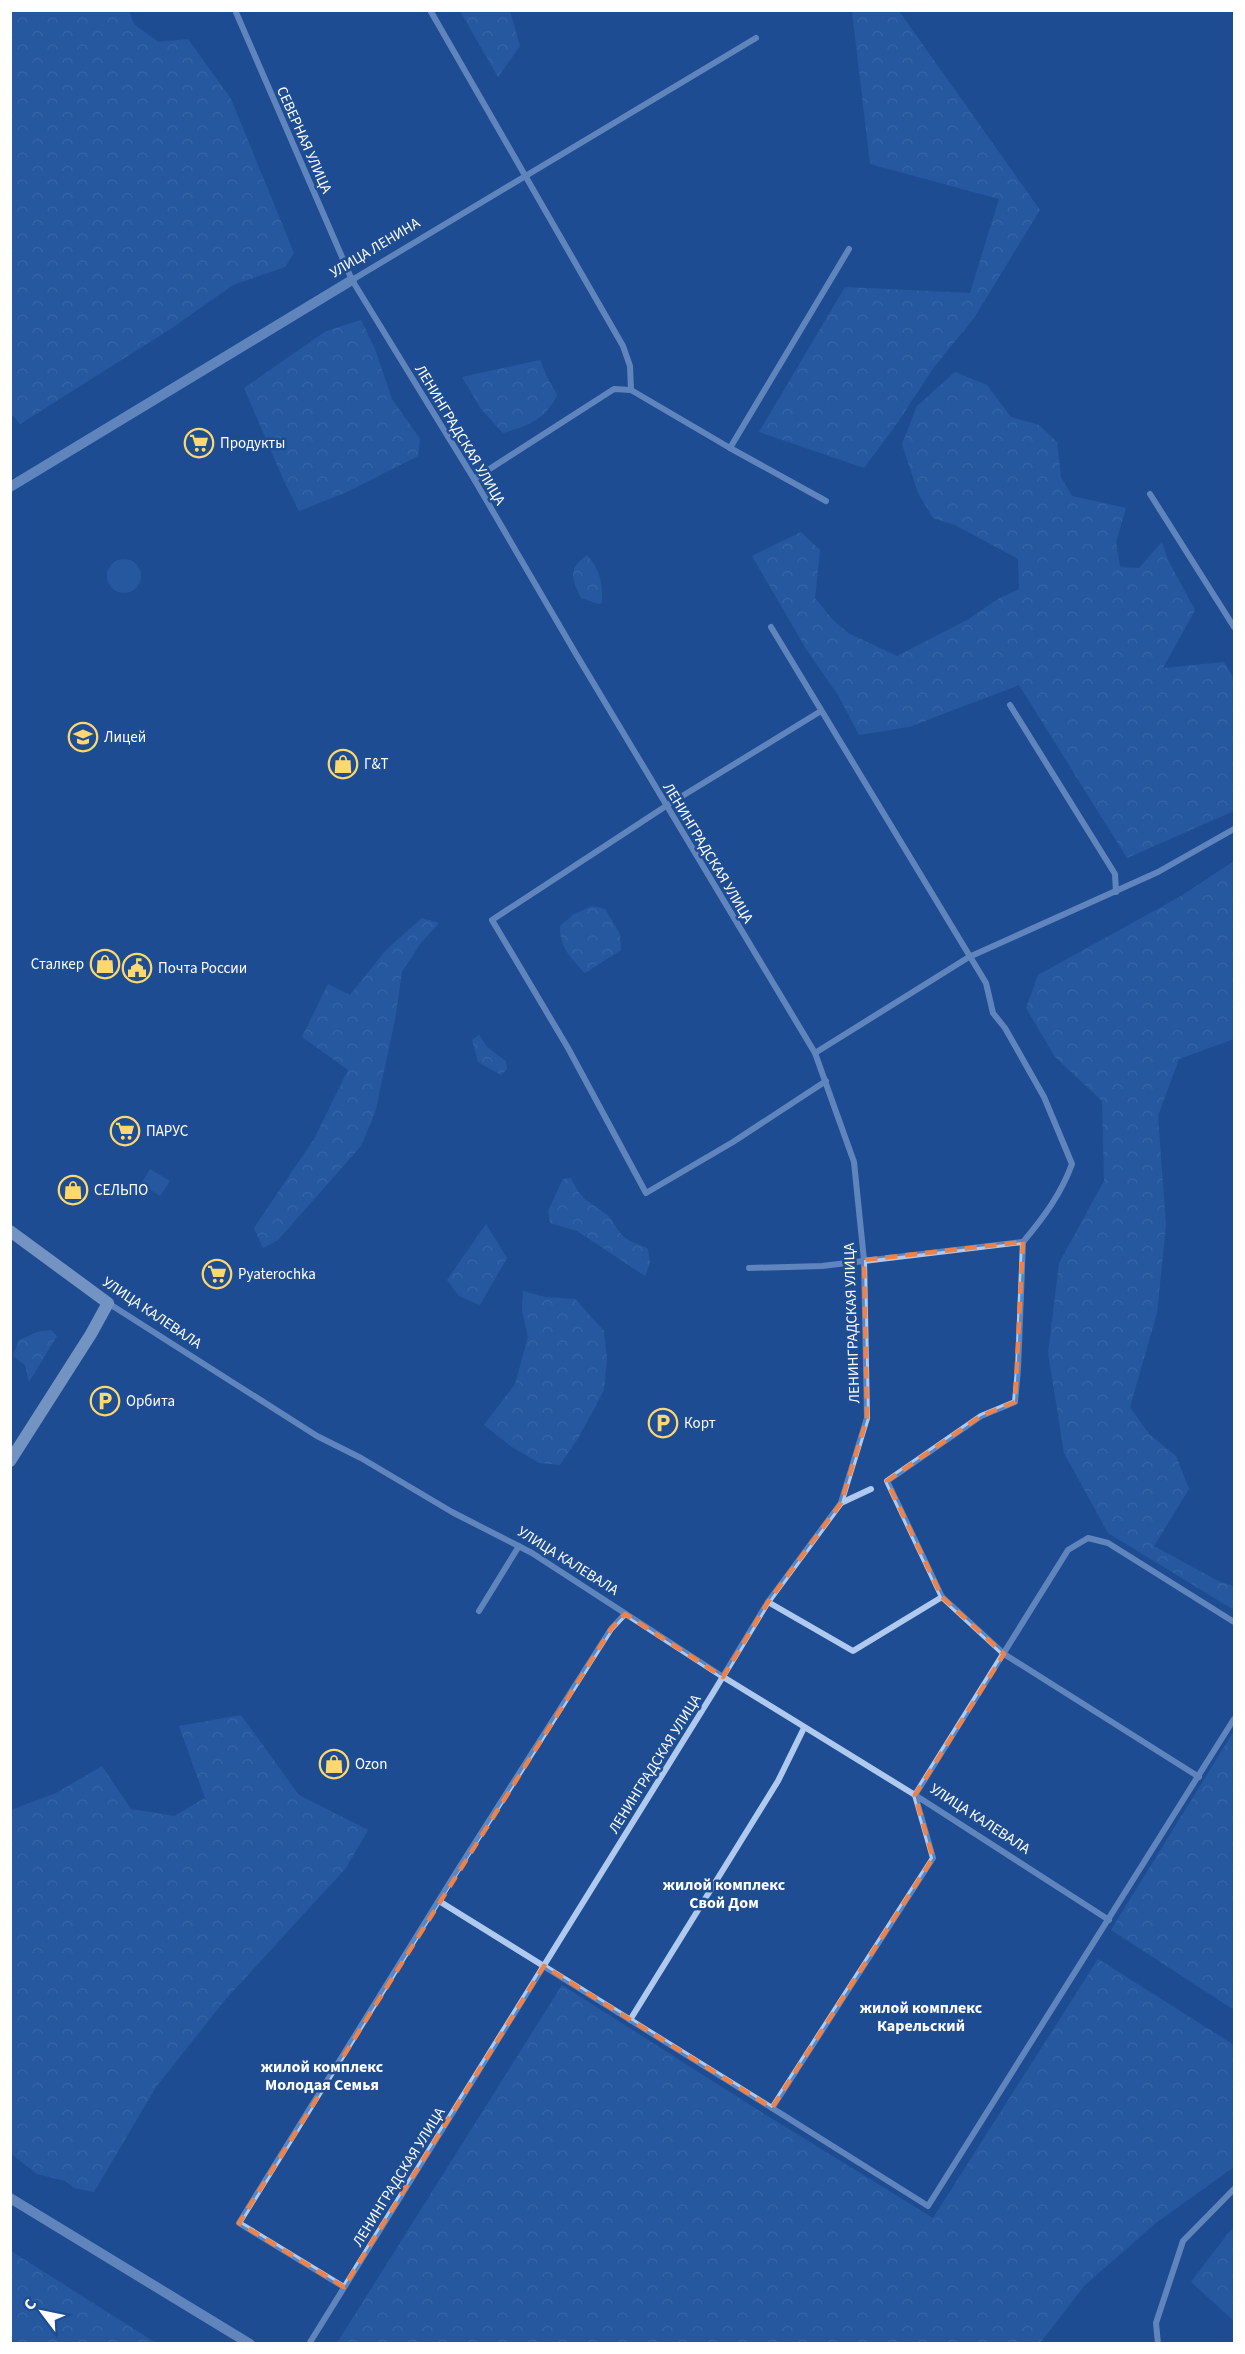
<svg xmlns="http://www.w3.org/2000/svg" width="1245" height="2354" font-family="'Source Sans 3',sans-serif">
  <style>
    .green { fill: #3167b0 }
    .forest { fill: url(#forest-crowns) }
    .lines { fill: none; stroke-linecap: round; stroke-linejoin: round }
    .minor { stroke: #afcaee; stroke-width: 6 }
    .tertiary { stroke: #afcaee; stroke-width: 10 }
    .secondary { stroke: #dce8fa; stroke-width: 12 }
    .marked { fill: none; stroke: #ee8249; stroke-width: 4.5; stroke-dasharray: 12 8; stroke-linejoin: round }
    .labels { text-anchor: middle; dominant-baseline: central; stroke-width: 5; stroke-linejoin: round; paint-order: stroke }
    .street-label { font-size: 15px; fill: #fff; stroke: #1e4d93 }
    .poi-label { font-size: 15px; fill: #fff; stroke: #1e4d93; text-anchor: start }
    .neighbourhood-label { font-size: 16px; font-weight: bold; fill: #fff; stroke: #1e4d93 }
  </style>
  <defs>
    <pattern id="forest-crowns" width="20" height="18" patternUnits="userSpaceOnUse" patternTransform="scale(1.5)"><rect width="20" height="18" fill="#3167b0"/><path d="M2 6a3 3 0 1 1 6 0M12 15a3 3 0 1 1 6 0" fill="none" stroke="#507ebc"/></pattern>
  </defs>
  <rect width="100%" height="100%" fill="#1e4d93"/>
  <g class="green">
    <circle cx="124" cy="576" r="17"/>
    <path d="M150 1169 170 1181 160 1196 141 1184Z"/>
  </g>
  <g class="forest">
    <path d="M10 11H129L134 24 158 42 188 39 231 99 294 253 285 267 233 285 169 330 20 424 10 412Z"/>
    <path d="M460 11H510L520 46 498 77Z"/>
    <path d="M852 11H899L1040 210 974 318 934 367 898 422 864 468 759 432 845 287 970 293 999 199 870 164Z"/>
    <path d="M361 320 375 349 392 399 420 439 418 456 345 493 299 511 284 481 244 388 326 331Z"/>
    <path d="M540 360 547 377 557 395C546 419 528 426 503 433L481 409 462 377Z"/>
    <path d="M955 372 987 385 1011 417 1039 425 1057 442 1061 477 1072 496 1126 508 1116 542 1120 567 1139 568 1162 542 1168 560 1195 610 1163 668 1224 662 1234 679V811L1127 858 1019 685 909 727 859 735 838 695 808 652 752 556 801 532 820 550 815 598 832 619 848 633 897 656 967 620 998 599 1019 589 1018 559 955 525 933 518 918 493 902 444 917 406Z"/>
    <path d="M587 555C600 570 603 583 602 603L599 604 581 598C572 578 567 570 587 555Z"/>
    <path d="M1234 861V1039L1179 1059 1158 1116 1166 1226 1157 1313 1130 1407 1149 1434 1176 1456 1189 1489 1154 1546 1220 1582 1234 1586V1610L1108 1533 1064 1453 1048 1353 1059 1263 1104 1181 1102 1101 1055 1057 1026 1008 1038 975 1181 896Z"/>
    <path d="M592 906 605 909 620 934 621 950 585 973C571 959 559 946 560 926L574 914Z"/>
    <path d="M422 918 439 923 420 944 402 972 395 1020 375 1113 361 1146 278 1240 263 1248 254 1228 314 1139 348 1070 302 1037 328 984 350 995 386 950Z"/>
    <path d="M479 1035 487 1047 506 1061 507 1069 501 1075 478 1062 472 1040Z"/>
    <path d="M571 1178C582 1202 588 1200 606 1214 614 1220 617 1233 627 1239 634 1244 641 1244 648 1249L650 1263 645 1276 577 1231 550 1223 548 1211 563 1179Z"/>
    <path d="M486 1224 507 1258 480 1305 459 1296 447 1280Z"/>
    <path d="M523 1291 545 1297 575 1299 604 1331 607 1359 604 1390 579 1437 560 1465 539 1463 512 1447 484 1425 515 1384 528 1337 522 1311Z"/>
    <path d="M51 1330 57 1336 29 1382 25 1365 13 1356 19 1340 37 1332Z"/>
    <path d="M241 1715 299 1795 368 1830 346 1868 225 2000 156 2087 94 2192 74 2188 65 2181 37 2174 11 2154V1810L56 1793 102 1766 131 1809 174 1816 205 1798 179 1726Z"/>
    <path d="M1234 1731V2010L1111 1930Z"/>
    <path d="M1098 1959 1234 2045V2167L1156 2223 1085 2285 1040 2343H337L562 1985 758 2110 933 2218Z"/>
    <path d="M1234 2228V2321L1191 2282 1229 2232Z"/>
    <path d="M11 2251 156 2343 22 2344 11 2341Z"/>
  </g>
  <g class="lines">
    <g class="minor">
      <path d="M235 10 352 280 474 479 576 654 815 1053 854 1162 864 1260 867 1418 841 1503 768 1602 713 1693 309 2344"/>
      <path d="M430 10 623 346 630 366 631 390"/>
      <path d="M352 280 756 38"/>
      <path d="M730 448 849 249"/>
      <path d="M474 479 614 389 631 390 730 448 826 501"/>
      <path d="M1150 494 1234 627"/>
      <path d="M1010 705 1115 874 1116 892"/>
      <path d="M821 711 666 806 492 920 568 1048 646 1193 733 1142 826 1081"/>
      <path d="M815 1053 969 957 1158 872 1234 829"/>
      <path d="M1023 1242 1018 1369 1015 1402 981 1416 887 1481 942 1597 1004 1654 1199 1777"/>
      <path d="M749 1268 822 1266 1023 1242C1044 1217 1061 1194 1072 1164L1044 1097 1005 1028 993 1013 986 983 771 627"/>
      <path d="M108 1303 317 1436 361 1458 452 1512 532 1553 720 1675 915 1795 1109 1920"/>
      <path d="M841 1503 871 1489"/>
      <path d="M768 1602 853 1651 942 1597"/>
      <path d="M479 1611 519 1546"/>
      <path d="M1234 1622 1108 1543 1088 1538 1068 1550 915 1795 933 1858 772 2108 928 2206 1234 1719"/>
      <path d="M439 1901 772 2108"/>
      <path d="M630 2020 778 1781 804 1728"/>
      <path d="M344 2287 239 2223 457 1871 611 1629 625 1614"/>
      <path d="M1158 2344 1156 2323 1183 2241 1234 2189"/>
    </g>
    <g class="tertiary">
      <path d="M10 487 352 280"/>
      <path d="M10 2198 250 2344"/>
    </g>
    <path class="secondary" d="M10 1231 108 1303 91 1334 10 1461"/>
  </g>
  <path d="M0 0H1245V2354H0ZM1023 1242 1015 1402 981 1416 887 1481 942 1597 1004 1654 915 1795 933 1858 772 2108 544 1966 344 2287 239 2223 611 1629 625 1614 723 1677 768 1602 841 1503 867 1418 864 1260Z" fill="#1e4d93" fill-opacity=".55" fill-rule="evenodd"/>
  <path class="marked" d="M1023 1242 1015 1402 981 1416 887 1481 942 1597 1004 1654 915 1795 933 1858 772 2108 544 1966 344 2287 239 2223 611 1629 625 1614 723 1677 768 1602 841 1503 867 1418 864 1260Z"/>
  <defs>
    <g id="supermarket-ring" transform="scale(1.5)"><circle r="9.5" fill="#1e4d93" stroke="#fdd86f" stroke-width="1.5"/><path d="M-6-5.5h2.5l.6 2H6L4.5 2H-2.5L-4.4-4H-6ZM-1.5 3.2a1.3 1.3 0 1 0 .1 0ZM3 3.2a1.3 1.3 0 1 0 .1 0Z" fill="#fdd86f"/></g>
    <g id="university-ring" transform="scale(1.5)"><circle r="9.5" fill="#1e4d93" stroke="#fdd86f" stroke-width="1.5"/><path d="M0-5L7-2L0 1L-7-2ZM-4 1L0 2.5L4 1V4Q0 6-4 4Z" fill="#fdd86f"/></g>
    <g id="shop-ring" transform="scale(1.5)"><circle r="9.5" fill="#1e4d93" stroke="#fdd86f" stroke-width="1.5"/><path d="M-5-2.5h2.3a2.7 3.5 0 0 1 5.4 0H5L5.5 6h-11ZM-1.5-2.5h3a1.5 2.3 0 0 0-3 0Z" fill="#fdd86f"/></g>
    <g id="civic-ring" transform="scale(1.5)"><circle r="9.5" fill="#1e4d93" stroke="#fdd86f" stroke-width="1.5"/><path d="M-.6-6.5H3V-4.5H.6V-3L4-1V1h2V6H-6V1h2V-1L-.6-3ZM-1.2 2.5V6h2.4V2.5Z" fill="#fdd86f"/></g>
    <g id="parking-ring" transform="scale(1.5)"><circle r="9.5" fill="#1e4d93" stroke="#fdd86f" stroke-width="1.5"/><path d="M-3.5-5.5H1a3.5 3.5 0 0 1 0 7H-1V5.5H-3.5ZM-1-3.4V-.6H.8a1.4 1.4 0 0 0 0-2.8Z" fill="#fdd86f"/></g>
  </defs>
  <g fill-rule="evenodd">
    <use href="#supermarket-ring" x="199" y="443"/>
    <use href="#university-ring" x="83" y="737"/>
    <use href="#shop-ring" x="343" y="764"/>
    <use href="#shop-ring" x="105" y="964"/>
    <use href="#civic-ring" x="137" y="968"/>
    <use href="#supermarket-ring" x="125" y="1131"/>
    <use href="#shop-ring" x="73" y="1190"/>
    <use href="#supermarket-ring" x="217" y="1274"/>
    <use href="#parking-ring" x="105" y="1401"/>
    <use href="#parking-ring" x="663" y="1423"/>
    <use href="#shop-ring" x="334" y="1764"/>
  </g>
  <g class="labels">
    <g class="street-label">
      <text transform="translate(304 140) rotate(66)">СЕВЕРНАЯ УЛИЦА</text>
      <text transform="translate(375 248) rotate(-31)">УЛИЦА ЛЕНИНА</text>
      <text transform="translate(460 435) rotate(59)">ЛЕНИНГРАДСКАЯ УЛИЦА</text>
      <text transform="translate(708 853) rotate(59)">ЛЕНИНГРАДСКАЯ УЛИЦА</text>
      <text transform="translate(152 1313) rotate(34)">УЛИЦА КАЛЕВАЛА</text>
      <text transform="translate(852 1323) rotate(-92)">ЛЕНИНГРАДСКАЯ УЛИЦА</text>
      <text transform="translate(568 1561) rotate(32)">УЛИЦА КАЛЕВАЛА</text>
      <text transform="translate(655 1764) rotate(-58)">ЛЕНИНГРАДСКАЯ УЛИЦА</text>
      <text transform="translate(980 1819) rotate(33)">УЛИЦА КАЛЕВАЛА</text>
      <text transform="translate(399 2177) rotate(-58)">ЛЕНИНГРАДСКАЯ УЛИЦА</text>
    </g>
    <g class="poi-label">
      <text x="220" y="443">Продукты</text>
      <text x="104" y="737">Лицей</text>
      <text x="364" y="764">Г&amp;Т</text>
      <text x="84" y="964" text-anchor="end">Сталкер</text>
      <text x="158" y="968">Почта России</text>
      <text x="146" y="1131">ПАРУС</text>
      <text x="94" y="1190">СЕЛЬПО</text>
      <text x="238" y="1274">Pyaterochka</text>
      <text x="126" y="1401">Орбита</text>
      <text x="684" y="1423">Корт</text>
      <text x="355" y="1764">Ozon</text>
    </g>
    <g class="neighbourhood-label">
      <text x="724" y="1885">жилой комплекс<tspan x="724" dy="18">Свой Дом</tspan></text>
      <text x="921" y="2008">жилой комплекс<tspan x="921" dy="18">Карельский</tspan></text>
      <text x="322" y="2067">жилой комплекс<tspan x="322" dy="18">Молодая Семья</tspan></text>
    </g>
  </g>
  <rect width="1245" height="2354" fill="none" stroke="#ffffff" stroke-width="24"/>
  <g transform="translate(42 2312) rotate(302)" stroke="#1e4d93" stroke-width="4.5" paint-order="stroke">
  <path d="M0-4.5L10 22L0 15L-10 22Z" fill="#ffffff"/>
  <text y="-9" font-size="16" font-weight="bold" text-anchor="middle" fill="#ffffff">С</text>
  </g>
</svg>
